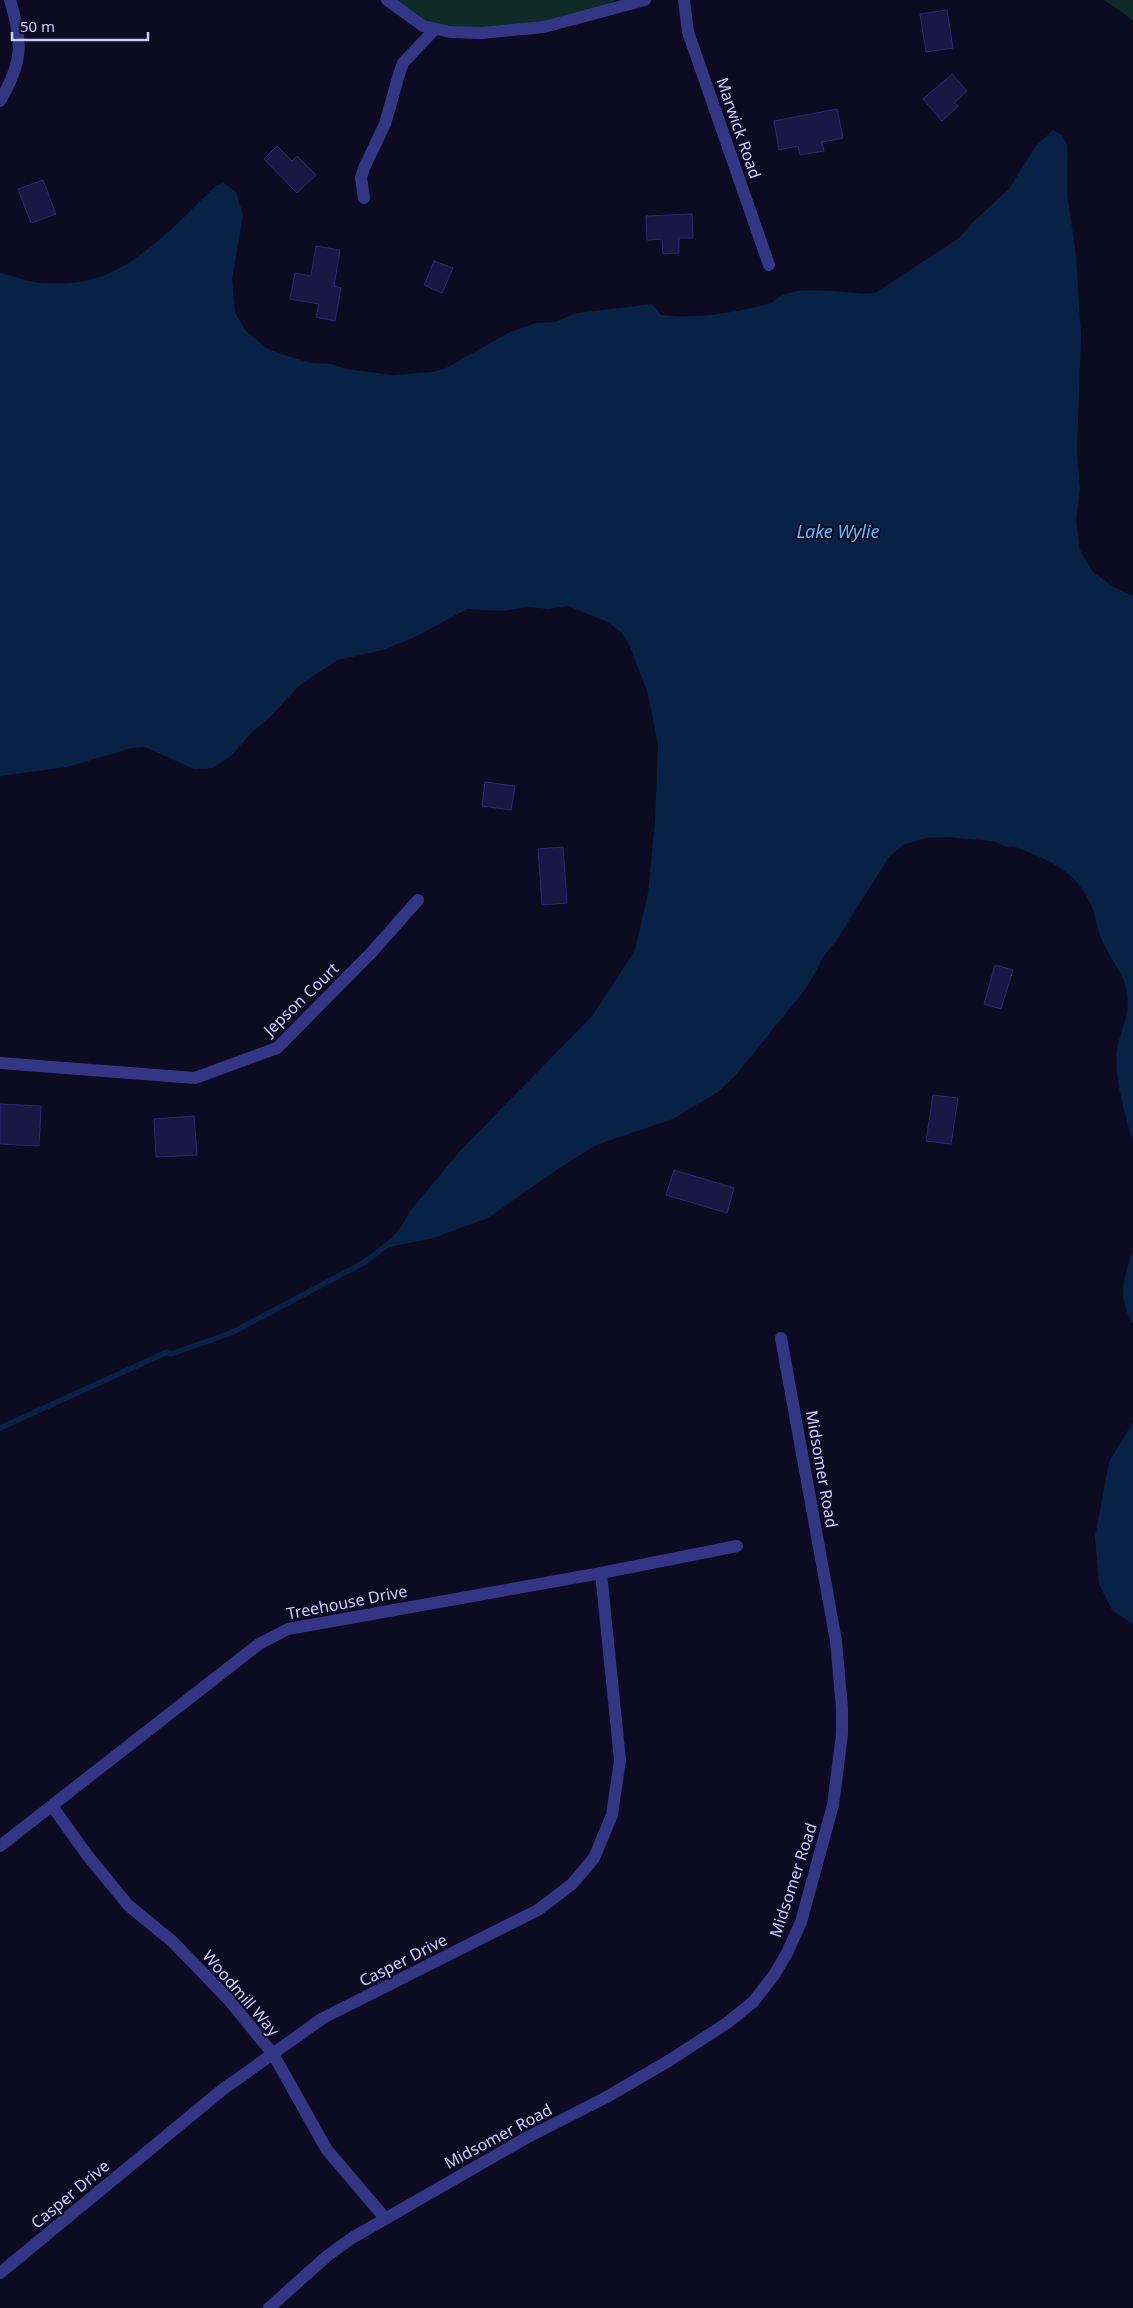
<svg xmlns="http://www.w3.org/2000/svg" width="1133" height="2308" font-family="'Noto Sans',sans-serif">
  <style>
    .green { fill: #0e2b28 }
    .water { fill: #072244 }
    .lines { fill: none; stroke-linecap: round; stroke-linejoin: round }
    .stream { stroke: #072244; stroke-width: 5.5 }
    .building { fill: #1b1643; stroke: #2f2671 }
    .minor { stroke: #323684; stroke-width: 12 }
    .labels { text-anchor: middle; dominant-baseline: central; stroke-width: 4; stroke-linejoin: round; paint-order: stroke }
    .street-label { font-size: 16px; fill: #cdcbff; stroke: #0d0b21 }
    .water-label { font-size: 18px; font-style: italic; fill: #59c0ff; stroke: #0d0b21 }
  </style>
  <rect width="100%" height="100%" fill="#0d0b21"/>
  <g class="green">
    <path d="M393 0H615L609 6 531 24 473 28 426 23Z"/>
    <path d="M1104 0H1133V20Z"/>
  </g>
  <g class="water">
    <path d="M1053 130 1062 135 1067 145V194L1076 254 1081 336 1077 450 1080 490 1076 520 1080 550 1092 571 1112 586 1133 596V1140C1125 1116 1114 1077 1117 1051 1120 1029 1131 1015 1127 991 1125 976 1108 955 1102 940 1097 929 1096 917 1092 907 1076 869 1048 860 1013 846L1007 847 993 841 946 837 926 838 903 845 889 857 836 941 824 956 807 987 736 1075 718 1092 673 1119 596 1145 558 1169 488 1218 430 1239 384 1248 402 1225 410 1211 459 1152 593 1015 635 950 648 893 655 821 658 745 648 694 631 649 622 633 608 622 568 606 548 609 530 607 501 611 467 609 415 637 383 650 338 660 319 672 300 685 269 718 251 733 232 755 214 768 194 769 145 747 132 748 67 767 0 776V273C13 275 27 282 41 283 53 283 67 284 79 282 131 276 180 220 217 185L224 183 236 192 243 215 232 279 235 313 246 331 266 348 287 356 312 363 332 364 346 369 393 375 433 372 446 368 510 332 536 323 555 322 577 313 652 304 661 315C700 319 734 313 772 303 792 280 848 296 875 293L959 238 973 222 1009 189 1036 146Z"/>
    <path d="M1133 1251V1324C1117 1297 1123 1279 1133 1251Z"/>
    <path d="M1133 1422V1624L1112 1610 1099 1584 1095 1537 1109 1462Z"/>
  </g>
  <g class="lines">
    <path class="stream" d="M0 1428 167 1352 171 1354 231 1333 365 1262 391 1242"/>
  </g>
  <g class="building">
    <path d="M947 10 953 48 926 52 920 14Z"/>
    <path d="M952 74 967 91 954 103 958 106 942 121 923 99Z"/>
    <path d="M837 109 843 138 822 142 824 151 800 155 798 146 779 150 774 121Z"/>
    <path d="M277 146 292 161 297 156 316 175 297 193 264 159Z"/>
    <path d="M43 180 56 214 31 223 18 189Z"/>
    <path d="M692 214 693 238H679V253L663 254 662 239 647 240 646 216Z"/>
    <path d="M316 246 340 250 334 286 341 288 335 321 316 317 319 304 290 299 295 273 311 276Z"/>
    <path d="M434 261 453 268 442 293 424 285Z"/>
    <path d="M485 782 515 786 511 810 482 806Z"/>
    <path d="M563 847 567 903 542 905 538 849Z"/>
    <path d="M995 965 1013 970 1001 1009 984 1004Z"/>
    <path d="M933 1095 958 1098 951 1144 926 1141Z"/>
    <path d="M0 1104 41 1106 39 1146 0 1144Z"/>
    <path d="M194 1116 197 1155 156 1157 154 1119Z"/>
    <path d="M674 1170 734 1188 727 1213 666 1195Z"/>
  </g>
  <g class="lines">
    <g class="minor">
      <path d="M387 0 423 26 450 32 482 33 544 27 645 0"/>
      <path d="M684 0 688 32 769 265"/>
      <path d="M0 101C23 62 23 42 10 0"/>
      <path d="M364 198 361 178 364 168 385 124 400 71 403 63 434 30"/>
      <path d="M0 1063 195 1078 277 1048 371 953 418 900"/>
      <path d="M52 1806 87 1855 128 1905 173 1942 228 1999 273 2054 327 2150 385 2218"/>
      <path d="M0 1846 259 1644 288 1629 601 1573 737 1546"/>
      <path d="M0 2273 222 2090 323 2018 538 1910 572 1884 594 1858 612 1815 620 1760 601 1573"/>
      <path d="M269 2308 327 2256 352 2238 526 2138 605 2098 670 2060 727 2023 753 2002 774 1975 787 1953 801 1922 833 1805 842 1734V1708L836 1641 781 1338"/>
    </g>
  </g>
  <g class="labels">
    <g class="street-label">
      <text transform="translate(739 128) rotate(71)">Marwick Road</text>
      <text transform="translate(301 999) rotate(-44)">Jepson Court</text>
      <text transform="translate(822 1469) rotate(80)">Midsomer Road</text>
      <text transform="translate(347 1602) rotate(-11)">Treehouse Drive</text>
      <text transform="translate(793 1880) rotate(-72)">Midsomer Road</text>
      <text transform="translate(403 1960) rotate(-27)">Casper Drive</text>
      <text transform="translate(241 1993) rotate(49)">Woodmill Way</text>
      <text transform="translate(498 2136) rotate(-28)">Midsomer Road</text>
      <text transform="translate(70 2194) rotate(-40)">Casper Drive</text>
    </g>
    <g class="water-label">
      <text x="838" y="531">Lake Wylie</text>
    </g>
  </g>
  <path d="M12 32v8h136v-8" fill="none" stroke="#cdcbff" stroke-width="2.5"/>
  <text x="20" y="32" font-size="15" fill="#cdcbff" stroke="#0d0b21" stroke-width="4" paint-order="stroke">50 m</text>
</svg>
